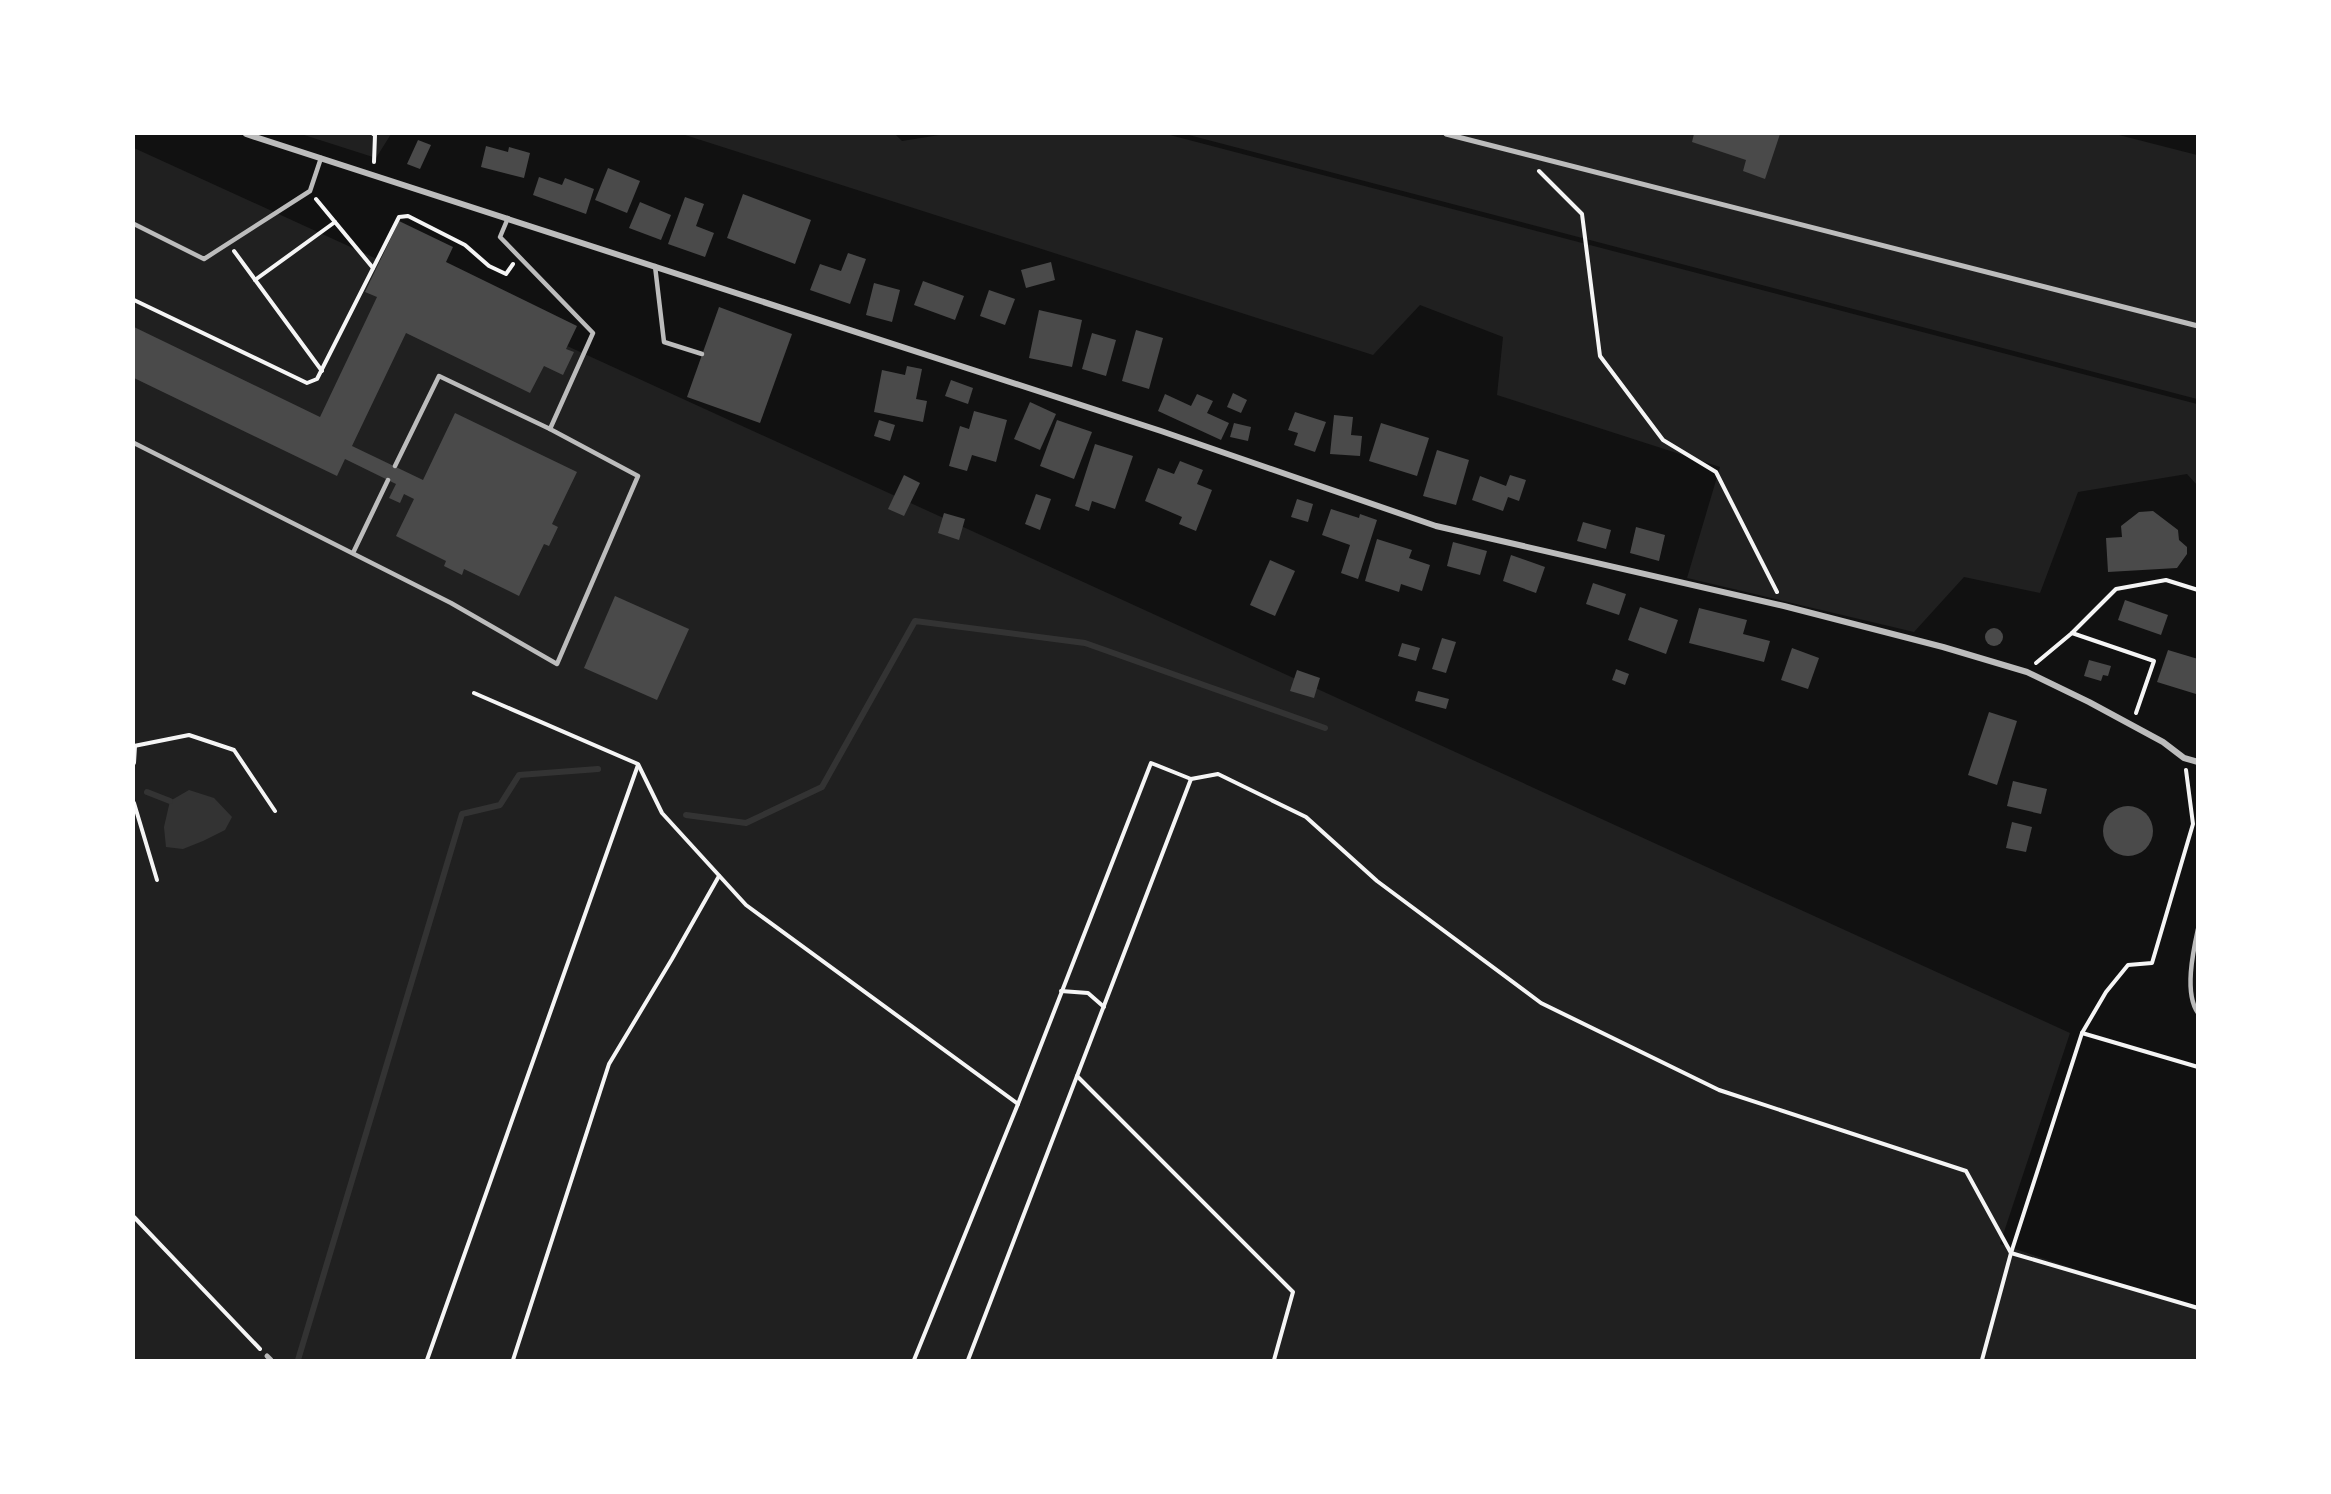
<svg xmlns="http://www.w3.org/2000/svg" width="2331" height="1494" font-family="'Fira Sans Condensed',sans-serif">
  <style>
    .green { fill: #202020 }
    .water { fill: #333 }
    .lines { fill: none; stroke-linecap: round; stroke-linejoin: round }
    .stream { stroke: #333; stroke-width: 6 }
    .building { fill: #4a4a4a }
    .path { stroke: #f5f5f5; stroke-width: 4 }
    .service { stroke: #bcbcbc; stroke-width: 4.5 }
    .pedestrian { stroke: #bcbcbc; stroke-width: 5 }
    .minor { stroke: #bcbcbc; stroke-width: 6 }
  </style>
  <rect width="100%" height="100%" fill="#111"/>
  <g class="green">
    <path d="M301 134H391L376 158Z"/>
    <path d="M682 134H895L902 141 946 134H1166L2197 404V485L2187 474 2078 492 2040 593 1964 577 1914 632 1687 578 1720 467 1497 395 1503 337 1420 305 1373 355Z"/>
    <path d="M1185 134H2115L2197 155V399Z"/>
    <path d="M134 148 2070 1033 2000 1244 2198 1310 2197 1360H134Z"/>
  </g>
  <path class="water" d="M189 790 214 798 232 817 225 830 203 841 183 849 166 847 164 827 170 801Z"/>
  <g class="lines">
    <g class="stream">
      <path d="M147 792 170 801"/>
      <path d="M686 815 746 823 822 787 915 621 1085 643 1325 728"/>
      <path d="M298 1360 462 814 500 805 519 775 598 769"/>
    </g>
  </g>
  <g class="building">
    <path d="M1694 134H1780L1765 179 1743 171 1746 160 1692 142Z"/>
    <path d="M418 140 431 145 420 169 407 164Z"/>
    <path d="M486 146 508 152 509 147 530 153 524 178 481 167Z"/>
    <path d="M608 168 640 181 627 213 595 200Z"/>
    <path d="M539 177 562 185 565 178 594 189 586 214 533 195Z"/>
    <path d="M743 194 811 220 795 264 727 238Z"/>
    <path d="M685 197 704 204 696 226 714 233 705 257 668 244Z"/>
    <path d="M640 202 671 215 661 240 629 228Z"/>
    <path d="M399 221 453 247 446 262 577 326 566 349 574 352 563 375 544 366 530 393 406 333 352 446 423 480 455 413 577 472 552 524 558 527 549 546 544 544 519 596 464 569 462 575 444 566 446 561 396 536 414 499 404 494 400 503 389 498 396 484 345 459 337 476 134 378V327L320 417 377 297 365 292Z"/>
    <path d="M848 253 866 259 850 304 810 290 820 264 841 271Z"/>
    <path d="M1051 262 1055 280 1026 288 1021 270Z"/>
    <path d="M923 281 964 296 955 320 914 305Z"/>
    <path d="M874 283 900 290 892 322 866 315Z"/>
    <path d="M989 290 1015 299 1005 325 980 316Z"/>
    <path d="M719 307 792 334 760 423 687 397Z"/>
    <path d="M1039 310 1082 320 1072 367 1029 358Z"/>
    <path d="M1136 330 1163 338 1149 389 1122 381Z"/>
    <path d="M1092 333 1116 340 1106 376 1082 369Z"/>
    <path d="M907 366 922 369 916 399 927 401 923 422 874 412 882 370 905 375Z"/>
    <path d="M951 380 973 388 968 404 945 396Z"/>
    <path d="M1233 393 1247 400 1241 413 1227 407Z"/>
    <path d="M1165 394 1191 406 1197 394 1213 401 1207 413 1229 423 1221 440 1158 411Z"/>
    <path d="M1030 402 1056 414 1040 450 1014 439Z"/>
    <path d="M974 411 1007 420 996 462 972 455 967 471 949 466 960 426 969 429Z"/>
    <path d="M1295 412 1326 422 1315 452 1294 445 1298 433 1288 430Z"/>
    <path d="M1334 415 1353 417 1351 435 1362 436 1360 456 1330 454Z"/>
    <path d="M879 420 895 425 890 441 874 436Z"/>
    <path d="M1057 420 1092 432 1074 479 1040 466Z"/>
    <path d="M1234 423 1251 427 1248 441 1230 437Z"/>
    <path d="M1381 423 1429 438 1417 476 1369 461Z"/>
    <path d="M1095 444 1133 456 1115 509 1092 501 1089 511 1075 506Z"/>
    <path d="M1437 450 1469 460 1456 505 1423 496Z"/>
    <path d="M1180 461 1203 470 1197 484 1212 490 1196 531 1179 524 1182 517 1145 501 1158 468 1174 474Z"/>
    <path d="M904 475 920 483 904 516 888 509Z"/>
    <path d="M1510 475 1526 480 1519 501 1508 497 1503 511 1472 500 1480 476 1506 486Z"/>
    <path d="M1036 494 1051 499 1040 530 1025 524Z"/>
    <path d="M1297 499 1313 504 1308 522 1291 517Z"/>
    <path d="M1331 509 1359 518 1360 514 1377 520 1358 579 1341 573 1350 545 1322 535Z"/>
    <path d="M2153 511 2178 530 2179 540 2187 547V554L2177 568 2108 572 2106 538 2122 537 2121 526 2139 512Z"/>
    <path d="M944 513 965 519 959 540 938 533Z"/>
    <path d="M1583 522 1611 530 1606 549 1577 541Z"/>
    <path d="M1636 527 1665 535 1659 561 1630 553Z"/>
    <path d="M1377 539 1412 550 1409 558 1430 565 1422 591 1401 584 1399 592 1365 581Z"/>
    <path d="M1453 542 1487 551 1480 575 1447 566Z"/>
    <path d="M1511 555 1545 567 1536 593 1503 581Z"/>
    <path d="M1270 560 1295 571 1275 616 1250 605Z"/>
    <path d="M1593 583 1626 594 1619 615 1586 604Z"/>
    <path d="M615 596 689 629 657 700 584 668Z"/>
    <path d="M2125 600 2168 615 2161 635 2118 620Z"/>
    <path d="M1640 607 1678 620 1666 654 1628 640Z"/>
    <path d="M1699 608 1747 620 1743 634 1770 641 1764 662 1689 643Z"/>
    <circle cx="1994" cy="637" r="9"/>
    <path d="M1442 638 1456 642 1446 673 1432 669Z"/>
    <path d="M1402 643 1420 648 1416 661 1398 656Z"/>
    <path d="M1792 648 1819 658 1808 689 1781 680Z"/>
    <path d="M2168 650 2198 659 2196 694 2157 682Z"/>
    <path d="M2089 660 2111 666 2108 676 2103 675 2101 681 2084 676Z"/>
    <path d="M1616 669 1629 674 1625 685 1612 680Z"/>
    <path d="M1297 670 1320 678 1314 698 1290 691Z"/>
    <path d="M1418 691 1449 699 1446 709 1415 701Z"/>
    <path d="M1989 712 2017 721 1997 785 1968 775Z"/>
    <path d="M2013 781 2047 789 2041 814 2007 806Z"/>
    <circle cx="2128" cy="831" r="25"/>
    <path d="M2012 822 2032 827 2026 852 2006 848Z"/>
  </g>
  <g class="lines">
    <g class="path">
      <path d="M373 134 375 135 374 162"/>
      <path d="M1539 171 1582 214 1600 356 1663 440 1716 472 1777 592"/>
      <path d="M316 199 373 268"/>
      <path d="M234 251 322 371"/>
      <path d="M255 280 335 222"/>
      <path d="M134 300 307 383 317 379 399 217 408 216 465 245 489 266 506 274 513 264"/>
      <path d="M2072 633 2154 661 2136 713"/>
      <path d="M2036 663 2072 633 2116 589 2166 580 2198 590"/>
      <path d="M474 693 638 764 662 813 746 905 1018 1104"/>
      <path d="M134 746 189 735 234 750 275 811"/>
      <path d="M134 763 135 746"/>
      <path d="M134 803 157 880"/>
      <path d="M1061 991 1088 993 1104 1007"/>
      <path d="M2082 1033 2198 1067"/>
      <path d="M1077 1076 1293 1292 1274 1360"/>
      <path d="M134 1217 260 1349"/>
      <path d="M427 1360 638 765"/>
      <path d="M513 1360 609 1064 672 959 719 876"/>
      <path d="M914 1360 1018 1104 1151 763 1191 779 1218 774 1306 817 1377 881 1541 1003 1719 1090 1966 1171 2011 1253 2198 1308"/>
      <path d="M968 1360 1191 779"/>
      <path d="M1982 1360 2011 1253 2082 1033 2106 992 2128 965 2152 963 2193 824 2186 770"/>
    </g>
    <g class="service">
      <path d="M134 224 204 259 310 191 321 158"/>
      <path d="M655 266 664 342 702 354"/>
      <path d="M134 443 451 603 557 664 638 476 550 429 593 333 500 237 508 218"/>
      <path d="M395 466 439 376 550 429"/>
      <path d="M353 553 388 480"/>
      <path d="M2198 929C2193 952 2184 993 2198 1013"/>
    </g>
    <g class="pedestrian">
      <path d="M1446 134 2198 326"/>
      <path d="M267 1356 271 1360"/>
    </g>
    <path class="minor" d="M246 134 1161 431 1436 526 1784 606 1943 647 2027 672 2089 702 2163 742 2184 758 2198 762"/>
  </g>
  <rect width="2331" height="1494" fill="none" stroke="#ffffff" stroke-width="270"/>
</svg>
